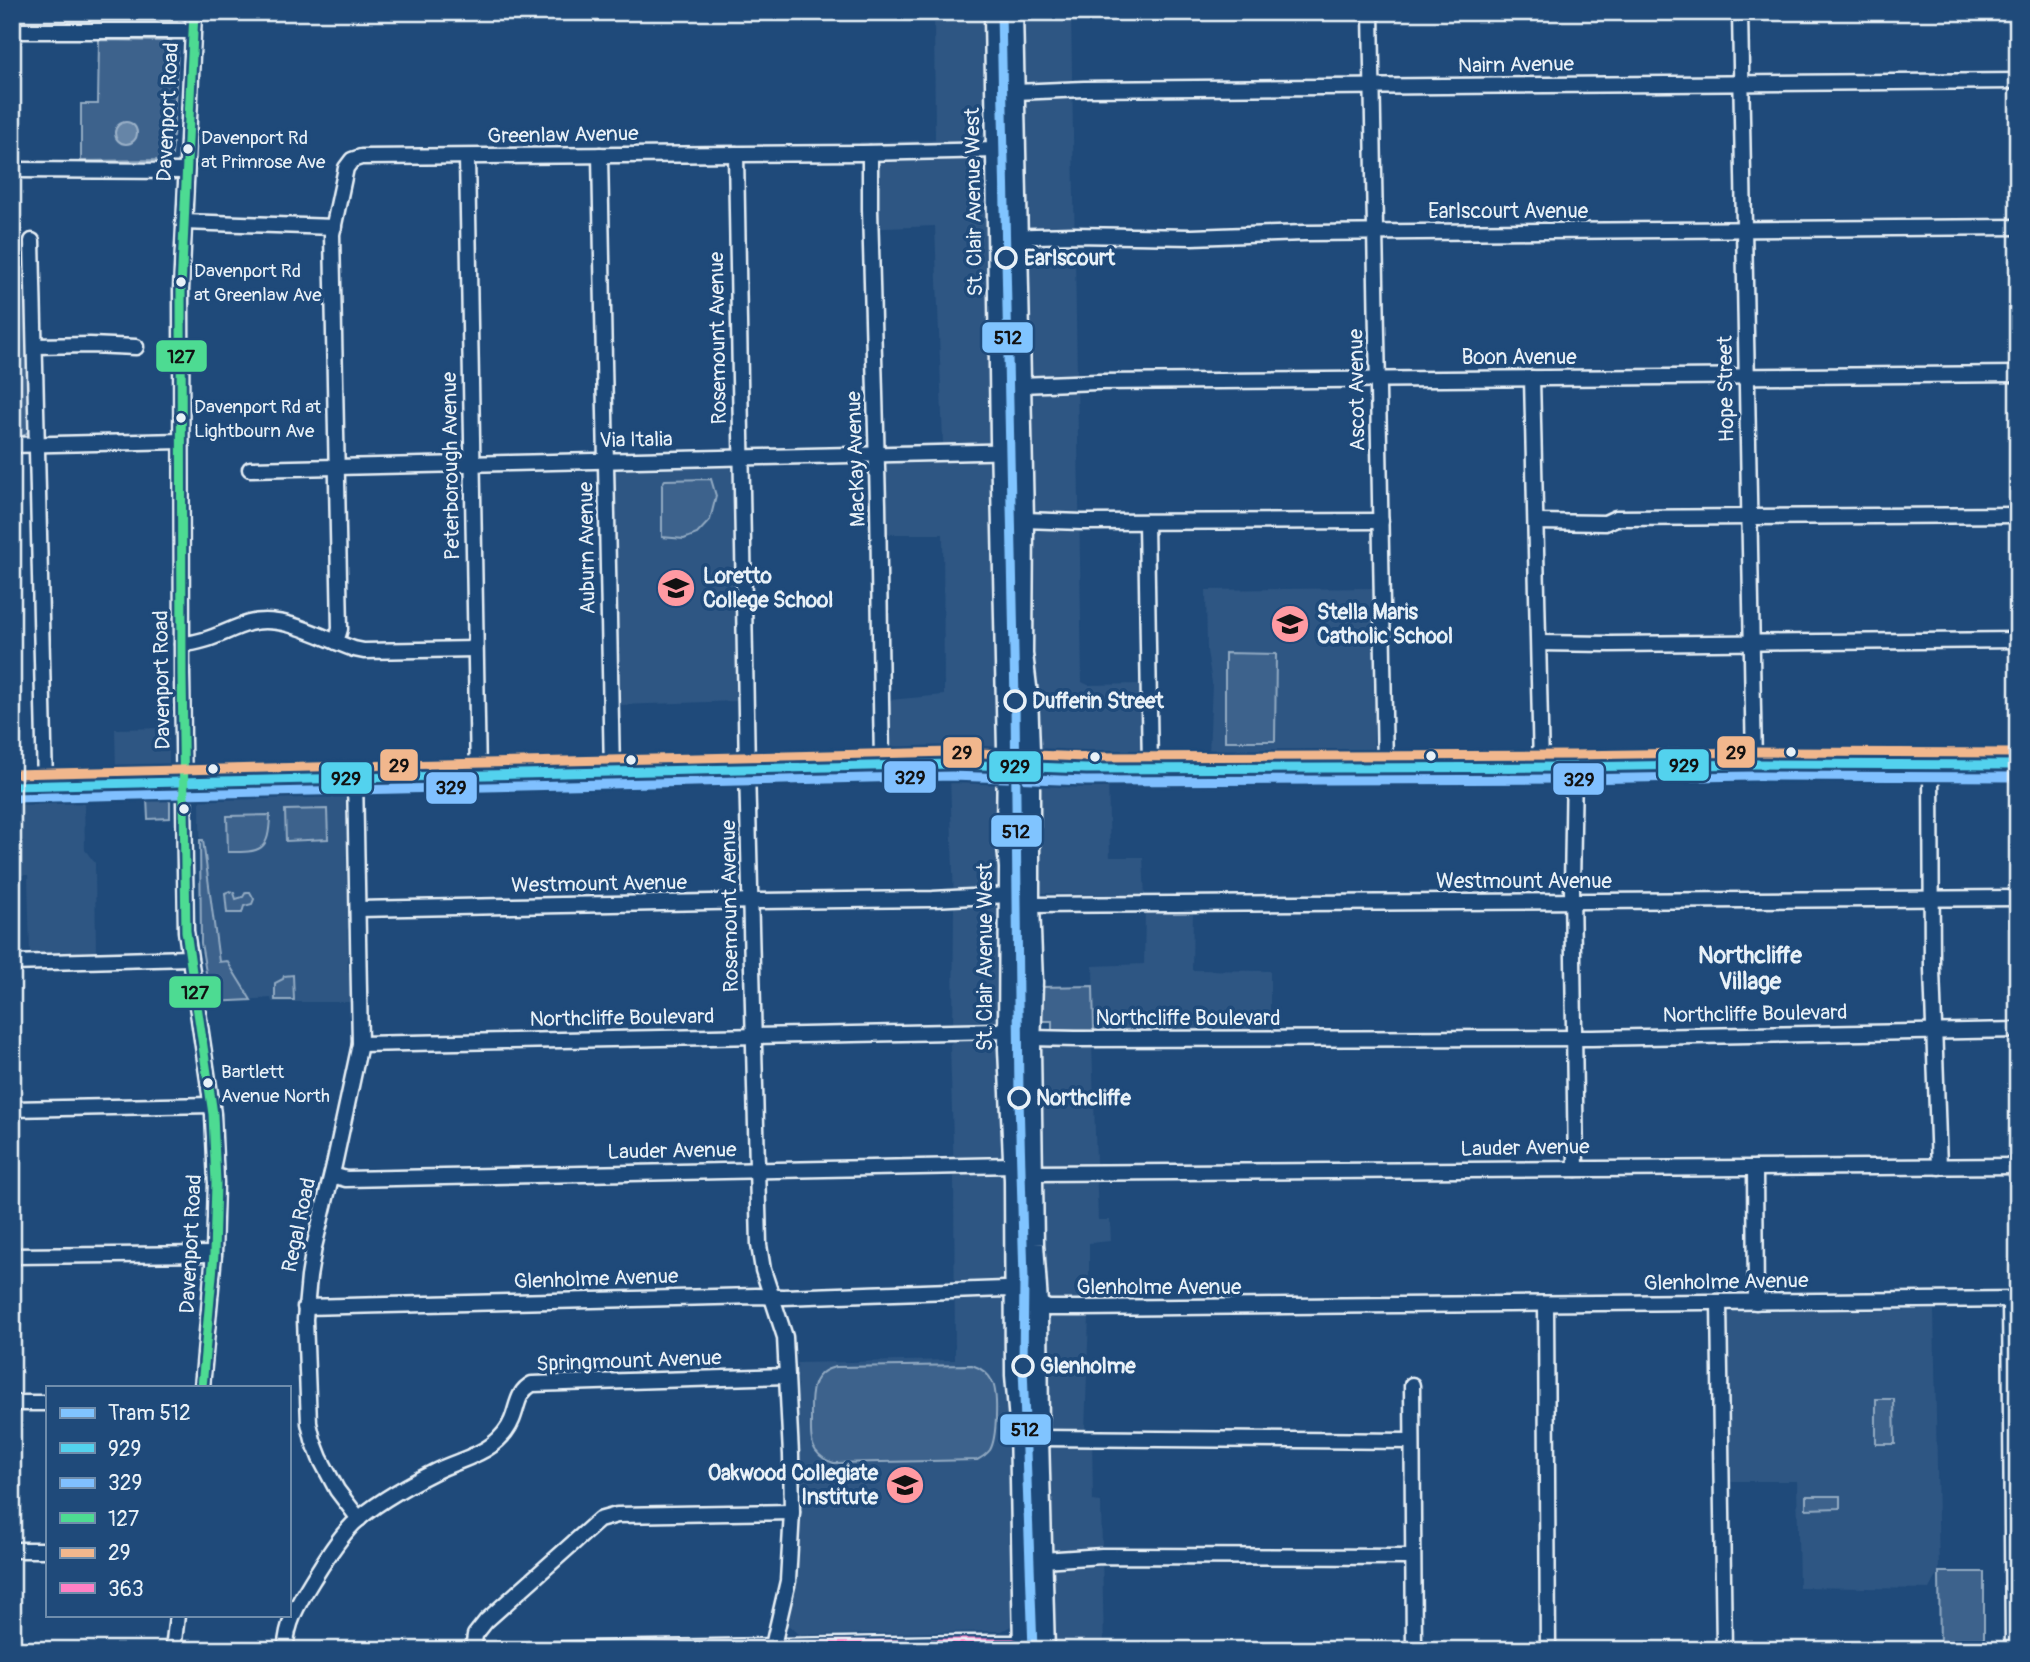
<svg xmlns="http://www.w3.org/2000/svg" width="2030" height="1662" font-family="Pangolin,sans-serif">
  <style>
    .built { fill: #2e5683 }
    .green { fill: #3c628c; stroke: #92aac2; stroke-width: 2 }
    .water { fill: #6685a7; stroke: #9ab0c7; stroke-width: 2 }
    .lines { fill: none; stroke-linecap: round; stroke-linejoin: round }
    .minor-casing { stroke: #e8f1f8; stroke-width: 19 }
    .major-casing { stroke: #e8f1f8; stroke-width: 23 }
    .minor { stroke: #1f4a7a; stroke-width: 14 }
    .major { stroke: #1f4a7a; stroke-width: 18 }
    .bus-1-casing { stroke: #1f4a7a; stroke-width: 14 }
    .bus-2-casing { stroke: #1f4a7a; stroke-width: 14 }
    .bus-3-casing { stroke: #1f4a7a; stroke-width: 14 }
    .bus-4-casing { stroke: #1f4a7a; stroke-width: 14 }
    .bus-5-casing { stroke: #1f4a7a; stroke-width: 14 }
    .bus-1 { stroke: #53d2ee; stroke-width: 9 }
    .bus-2 { stroke: #80c0ff; stroke-width: 9 }
    .bus-3 { stroke: #4ddb92; stroke-width: 9 }
    .bus-4 { stroke: #f1b78d; stroke-width: 9 }
    .bus-5 { stroke: #ff80c5; stroke-width: 9 }
    .tram-1-casing { stroke: #1f4a7a; stroke-width: 14 }
    .tram-1 { stroke: #80c4ff; stroke-width: 9 }
    .bus-dot { fill: #e8f1f8; stroke: #1f4a7a; stroke-width: 2.5 }
    .stop-dot { fill: #1f4a7a; stroke: #e8f1f8; stroke-width: 3.5 }
    .labels { text-anchor: middle; dominant-baseline: central; stroke-width: 7; stroke-linejoin: round; paint-order: stroke }
    .bus-label { font-size: 19px; fill: #e8f1f8; stroke: #1f4a7a; text-anchor: start }
    .street-label { font-size: 21px; fill: #e8f1f8; stroke: #1f4a7a }
    .stop-label { font-size: 21px; font-weight: bold; fill: #e8f1f8; stroke: #1f4a7a; text-anchor: start }
    .poi-label { font-size: 21px; font-weight: bold; fill: #e8f1f8; stroke: #1f4a7a; text-anchor: start }
    .neighbourhood-label { font-size: 23px; font-weight: bold; fill: #e8f1f8; stroke: #1f4a7a }
    .line-badge { stroke: #1f4a7a; stroke-width: 2.5 }
    .pale-badge-label { font-size: 19px; text-anchor: middle; font-weight: bold; fill: #111 }
  </style>
  <rect width="100%" height="100%" fill="#1f4a7a"/>
  <filter id="ink" filterUnits="userSpaceOnUse"><feTurbulence type="fractalNoise" baseFrequency=".0143" numOctaves="2"/><feDisplacementMap in="SourceGraphic" scale="14" xChannelSelector="R" yChannelSelector="G"/><feConvolveMatrix kernelMatrix="1 2 1 2 8 2 1 2 1" color-interpolation-filters="sRGB"/></filter>
  <g filter="url(#ink)">
    <g class="built">
      <path d="M934 12H1071L1082 682 1088 685 1141 684 1142 750 1138 756 1040 758 1035 751 890 754 889 700 944 695 943 534H869L865 444 943 443 935 226 862 229 860 142 935 140Z"/>
      <path d="M727 466 733 469V471L738 701 619 705 615 472 620 468Z"/>
      <path d="M1373 588 1374 752 1371 753 1209 754 1212 683 1207 651 1206 590Z"/>
      <path d="M169 728V769L116 771 115 729Z"/>
      <path d="M992 774 998 775 1003 907 1001 1045 1092 1044 1098 1220H1110L1111 1241 1089 1243V1315L1085 1432 1092 1433 1093 1501 1101 1502 1104 1650H1051L1046 1451 1047 1360 1005 1359 1013 1614 1011 1626 1002 1631 799 1635 788 1625 794 1595 800 1500 797 1363 955 1360 954 1175 950 1045 953 1040 954 904 950 775Z"/>
      <path d="M1108 779 1110 857H1143L1145 897 1037 893 1036 786 1041 780Z"/>
      <path d="M339 790 346 792 348 794 349 806 346 813 347 894 351 902V923L347 930 348 971 352 979V1002H272L271 998 211 1002 201 943 200 798 205 795Z"/>
      <path d="M84 798 85 850 95 863 96 954H30L28 875H12V800Z"/>
      <path d="M1145 911H1193L1192 970 1270 971V1031H1094L1093 966 1144 964Z"/>
      <path d="M1934 1310 1939 1572 1930 1589 1799 1587 1797 1481H1729L1726 1317 1733 1311Z"/>
    </g>
    <g class="green">
      <path d="M99 40 171 41 178 47 173 137 170 138V142L173 143 172 155 169 160 81 161V104H98Z"/>
      <path d="M12 276H25L29 429C26 437 20 437 12 437Z"/>
      <path d="M711 479 716 496 710 520 697 534 684 539 662 537V484L665 480Z"/>
      <path d="M1225 653 1276 654 1275 741H1225Z"/>
      <path d="M166 797 170 802V818L148 819 147 798Z"/>
      <path d="M327 809 328 839 286 841 285 810Z"/>
      <path d="M270 815C269 852 261 852 228 852L227 816Z"/>
      <path d="M200 840H203L219 962 227 961 251 1000 211 1002 201 943Z"/>
      <path d="M230 891 234 893 236 899 243 897 246 892H250L254 899 252 904 244 906 242 913H227L225 893Z"/>
      <path d="M293 975 294 1000H275V983L283 979 284 976Z"/>
      <path d="M1093 986 1094 1031 1052 1030V1021H1042L1041 987Z"/>
      <path d="M972 1365C981 1368 989 1374 993 1383 998 1396 997 1438 990 1450 986 1455 983 1457 977 1460L834 1463C827 1461 821 1458 816 1451 810 1442 811 1430 811 1420 811 1398 808 1372 836 1367Z"/>
      <path d="M1876 1399H1894L1895 1444H1876Z"/>
      <path d="M1806 1496H1840V1508L1806 1509Z"/>
      <path d="M1939 1572H1984V1649L1940 1650Z"/>
    </g>
    <circle class="water" cx="126" cy="133" r="11"/>
    <g class="lines">
      <g class="minor-casing">
        <g id="minor">
          <path d="M194 12 181 290 182 675 186 931 213 1114 216 1183 214 1254 202 1387"/>
          <path d="M1371 12 1385 767"/>
          <path d="M1740 12 1754 764"/>
          <path d="M12 31H193"/>
          <path d="M1016 92 1084 89 2018 81"/>
          <path d="M870 153V209L878 504 882 765"/>
          <path d="M736 154 747 769 759 1245 763 1270 785 1337 791 1455 792 1512 788 1581 772 1650"/>
          <path d="M600 155 612 773"/>
          <path d="M467 157 478 775"/>
          <path d="M12 170 185 171"/>
          <path d="M183 222 334 227"/>
          <path d="M998 237 1074 235 1192 237 1304 233 2018 227"/>
          <path d="M32 241 45 785"/>
          <path d="M35 346 90 345 136 347"/>
          <path d="M1532 378 1541 767"/>
          <path d="M1020 385 1097 382 2018 374"/>
          <path d="M12 445 181 441"/>
          <path d="M250 469 1023 451"/>
          <path d="M1024 520 1082 522 1381 521"/>
          <path d="M1146 522 1150 769"/>
          <path d="M1536 522 1605 523 1616 518 2018 515"/>
          <path d="M336 642 340 629 332 234 346 168 352 160 361 157 863 153 997 150"/>
          <path d="M1539 643 1610 644 2018 640"/>
          <path d="M182 644C207 643 226 630 249 623 284 614 322 638 354 649L364 651 475 649"/>
          <path d="M1931 766 1932 969 1939 1167"/>
          <path d="M1574 767 1572 888 1576 1169"/>
          <path d="M355 777 360 1044 334 1165 314 1247 309 1277 305 1319 309 1423 313 1440 320 1458 337 1490 359 1519"/>
          <path d="M1030 905 2018 898"/>
          <path d="M358 909 760 901 933 899 1009 895"/>
          <path d="M12 963 189 958"/>
          <path d="M360 1044 1000 1031 1032 1038 1075 1039 1592 1038 2018 1030"/>
          <path d="M12 1109 212 1105"/>
          <path d="M1755 1168 1756 1302"/>
          <path d="M1034 1173 2018 1166"/>
          <path d="M332 1175 346 1179 1013 1165"/>
          <path d="M12 1256 214 1254"/>
          <path d="M2010 1299 2013 1650"/>
          <path d="M1719 1302 1724 1650"/>
          <path d="M1546 1305 1548 1650"/>
          <path d="M305 1307 756 1296 783 1297 1005 1289 1015 1291 1048 1308H1081L2018 1299"/>
          <path d="M1412 1385 1414 1650"/>
          <path d="M12 1403H47"/>
          <path d="M1039 1438 1411 1441"/>
          <path d="M12 1550H47"/>
          <path d="M1043 1560 1102 1556 1412 1557"/>
          <path d="M173 1650 177 1615"/>
          <path d="M286 1650C285 1625 299 1602 312 1581 324 1562 337 1540 353 1524 375 1503 406 1486 434 1472 453 1462 475 1458 492 1445 501 1438 508 1430 512 1420 518 1406 517 1392 532 1384L787 1376"/>
          <path d="M473 1650 475 1635 486 1621 599 1520 617 1515 792 1512"/>
          <path d="M529 1650 964 1643H1013L1028 1650"/>
        </g>
      </g>
      <g class="major-casing">
        <g id="major">
          <path d="M994 12 1000 439 1007 750 1006 836 1009 868 1008 1049 1014 1180 1015 1375 1019 1422 1023 1650"/>
          <path d="M1013 12 1024 520 1023 654 1028 695 1030 750V905L1033 982 1031 1049 1034 1244 1038 1303 1039 1438 1045 1650"/>
          <path d="M12 786 952 764 1086 769 1574 767 1754 764 2018 765"/>
        </g>
      </g>
      <use href="#minor" class="minor"/>
      <use href="#major" class="major"/>
      <g class="bus-1-casing">
        <path id="bus-1" d="M12 786 952 764 1086 769 1574 767 1754 764 2018 765"/>
      </g>
      <g class="bus-2-casing">
        <path id="bus-2" d="M12 798 952 776 1086 781 1574 779 1754 776 2018 777"/>
      </g>
      <g class="bus-3-casing">
        <path id="bus-3" d="M194 12 181 290 182 675 186 931 213 1114 216 1183 214 1254 202 1387"/>
      </g>
      <g class="bus-4-casing">
        <path id="bus-4" d="M12 774 952 752 1086 757 1574 755 1754 752 2018 753"/>
      </g>
      <g class="bus-5-casing">
        <path id="bus-5" d="M545 1650 964 1643H1013L1027 1650"/>
      </g>
      <use href="#bus-1" class="bus-1"/>
      <use href="#bus-2" class="bus-2"/>
      <use href="#bus-3" class="bus-3"/>
      <use href="#bus-4" class="bus-4"/>
      <use href="#bus-5" class="bus-5"/>
      <g class="tram-1-casing">
        <path id="tram-1" d="M1001 12 1015 702 1019 1098 1024 1280 1023 1366 1033 1650"/>
      </g>
      <use href="#tram-1" class="tram-1"/>
    </g>
  </g>
  <defs>
    <g id="school-disc" transform="scale(2.0125)"><circle r="9.5" fill="#ff9aa2" stroke="#1f4a7a"/><path d="M0-5L7-2L0 1L-7-2ZM-4 1L0 2.5L4 1V4Q0 6-4 4Z" fill="#111"/></g>
  </defs>
  <g fill-rule="evenodd">
    <use href="#school-disc" x="676" y="588"/>
    <use href="#school-disc" x="1290" y="624"/>
    <use href="#school-disc" x="905" y="1485"/>
  </g>
  <g class="bus-dot">
    <circle cx="188" cy="149" r="6"/>
    <circle cx="181" cy="282" r="6"/>
    <circle cx="181" cy="418" r="6"/>
    <circle cx="1791" cy="752" r="6"/>
    <circle cx="1431" cy="756" r="6"/>
    <circle cx="1095" cy="757" r="6"/>
    <circle cx="631" cy="760" r="6"/>
    <circle cx="213" cy="769" r="6"/>
    <circle cx="184" cy="809" r="6"/>
    <circle cx="208" cy="1083" r="6"/>
  </g>
  <g class="stop-dot">
    <circle cx="1006" cy="258" r="10"/>
    <circle cx="1015" cy="701" r="10"/>
    <circle cx="1019" cy="1098" r="10"/>
    <circle cx="1023" cy="1366" r="10"/>
  </g>
  <g class="labels">
    <g class="bus-label">
      <text x="201" y="138">Davenport Rd<tspan x="201" dy="24">at Primrose Ave</tspan></text>
      <text x="194" y="271">Davenport Rd<tspan x="194" dy="24">at Greenlaw Ave</tspan></text>
      <text x="194" y="407">Davenport Rd at<tspan x="194" dy="24">Lightbourn Ave</tspan></text>
      <text x="221" y="1072">Bartlett<tspan x="221" dy="24">Avenue North</tspan></text>
    </g>
    <g class="street-label">
      <text transform="translate(1516 65) rotate(-1)">Nairn Avenue</text>
      <text transform="translate(168 112) rotate(-87)">Davenport Road</text>
      <text transform="translate(563 135) rotate(-1)">Greenlaw Avenue</text>
      <text transform="translate(974 202) rotate(-91)">St. Clair Avenue West</text>
      <text x="1508" y="211">Earlscourt Avenue</text>
      <text transform="translate(718 338) rotate(-91)">Rosemount Avenue</text>
      <text x="1519" y="357">Boon Avenue</text>
      <text transform="translate(1726 389) rotate(-91)">Hope Street</text>
      <text transform="translate(1357 390) rotate(-91)">Ascot Avenue</text>
      <text transform="translate(636 440) rotate(-1)">Via Italia</text>
      <text transform="translate(856 459) rotate(-92)">MacKay Avenue</text>
      <text transform="translate(451 466) rotate(-91)">Peterborough Avenue</text>
      <text transform="translate(587 548) rotate(-91)">Auburn Avenue</text>
      <text transform="translate(162 680) rotate(-91)">Davenport Road</text>
      <text x="1524" y="881">Westmount Avenue</text>
      <text transform="translate(599 884) rotate(-1)">Westmount Avenue</text>
      <text transform="translate(730 906) rotate(-91)">Rosemount Avenue</text>
      <text transform="translate(985 957) rotate(-90)">St. Clair Avenue West</text>
      <text transform="translate(1755 1014) rotate(-1)">Northcliffe Boulevard</text>
      <text transform="translate(622 1018) rotate(-1)">Northcliffe Boulevard</text>
      <text x="1188" y="1018">Northcliffe Boulevard</text>
      <text transform="translate(1525 1148) rotate(-1)">Lauder Avenue</text>
      <text transform="translate(672 1151) rotate(-1)">Lauder Avenue</text>
      <text transform="translate(299 1225) rotate(-78)">Regal Road</text>
      <text transform="translate(191 1244) rotate(-87)">Davenport Road</text>
      <text transform="translate(596 1279) rotate(-2)">Glenholme Avenue</text>
      <text transform="translate(1726 1282) rotate(-1)">Glenholme Avenue</text>
      <text x="1159" y="1287">Glenholme Avenue</text>
      <text transform="translate(629 1361) rotate(-2)">Springmount Avenue</text>
    </g>
    <g class="stop-label">
      <text x="1024" y="258">Earlscourt</text>
      <text x="1032" y="701">Dufferin Street</text>
      <text x="1036" y="1098">Northcliffe</text>
      <text x="1040" y="1366">Glenholme</text>
    </g>
    <g class="poi-label">
      <text x="703" y="576">Loretto<tspan x="703" dy="24">College School</tspan></text>
      <text x="1317" y="612">Stella Maris<tspan x="1317" dy="24">Catholic School</tspan></text>
      <text x="878" y="1473" text-anchor="end">Oakwood Collegiate<tspan x="878" dy="24">Institute</tspan></text>
    </g>
    <g class="neighbourhood-label">
      <text x="1750" y="955">Northcliffe<tspan x="1750" dy="26">Village</tspan></text>
    </g>
  </g>
  <g class="line-badge">
    <rect x="981" y="321" width="53" height="33" rx="7" fill="#80c4ff"/>
    <rect x="155" y="339" width="53" height="34" rx="7" fill="#4ddb92"/>
    <rect x="1716" y="735" width="40" height="34" rx="7" fill="#f1b78d"/>
    <rect x="942" y="736" width="41" height="33" rx="7" fill="#f1b78d"/>
    <rect x="379" y="748" width="40" height="34" rx="7" fill="#f1b78d"/>
    <rect x="1657" y="748" width="53" height="34" rx="7" fill="#53d2ee"/>
    <rect x="988" y="750" width="54" height="33" rx="7" fill="#53d2ee"/>
    <rect x="883" y="760" width="54" height="34" rx="7" fill="#80c0ff"/>
    <rect x="320" y="761" width="53" height="34" rx="7" fill="#53d2ee"/>
    <rect x="1552" y="762" width="53" height="34" rx="7" fill="#80c0ff"/>
    <rect x="425" y="771" width="53" height="34" rx="7" fill="#80c0ff"/>
    <rect x="990" y="814" width="53" height="34" rx="7" fill="#80c4ff"/>
    <rect x="168" y="975" width="54" height="34" rx="7" fill="#4ddb92"/>
    <rect x="999" y="1413" width="53" height="33" rx="7" fill="#80c4ff"/>
  </g>
  <g class="pale-badge-label">
    <text x="1008" y="344">512</text>
    <text x="181" y="363">127</text>
    <text x="1736" y="759">29</text>
    <text x="962" y="759">29</text>
    <text x="399" y="772">29</text>
    <text x="1684" y="772">929</text>
    <text x="1015" y="773">929</text>
    <text x="910" y="784">329</text>
    <text x="346" y="785">929</text>
    <text x="1579" y="786">329</text>
    <text x="451" y="794">329</text>
    <text x="1016" y="838">512</text>
    <text x="195" y="999">127</text>
    <text x="1025" y="1436">512</text>
  </g>
  <rect width="2030" height="1662" fill="none" stroke="#1f4a7a" stroke-width="42"/>
  <rect x="21" y="21" width="1988" height="1620" fill="none" stroke="#e8f1f8" stroke-width="2.5" filter="url(#ink)"/>
  <rect x="46" y="1386" width="245" height="231" fill="#1f4a7a" stroke="#6f8dac" stroke-width="2"/>
  <rect x="60" y="1408" width="35" height="10" fill="#80c4ff" stroke="#6f8dac" stroke-width="2"/>
  <text x="108" y="1420" font-size="21" fill="#e8f1f8">Tram 512</text>
  <rect x="60" y="1443" width="35" height="10" fill="#53d2ee" stroke="#6f8dac" stroke-width="2"/>
  <text x="108" y="1456" font-size="21" fill="#e8f1f8">929</text>
  <rect x="60" y="1478" width="35" height="10" fill="#80c0ff" stroke="#6f8dac" stroke-width="2"/>
  <text x="108" y="1490" font-size="21" fill="#e8f1f8">329</text>
  <rect x="60" y="1513" width="35" height="10" fill="#4ddb92" stroke="#6f8dac" stroke-width="2"/>
  <text x="108" y="1526" font-size="21" fill="#e8f1f8">127</text>
  <rect x="60" y="1548" width="35" height="10" fill="#f1b78d" stroke="#6f8dac" stroke-width="2"/>
  <text x="108" y="1560" font-size="21" fill="#e8f1f8">29</text>
  <rect x="60" y="1583" width="35" height="10" fill="#ff80c5" stroke="#6f8dac" stroke-width="2"/>
  <text x="108" y="1596" font-size="21" fill="#e8f1f8">363</text>
</svg>
